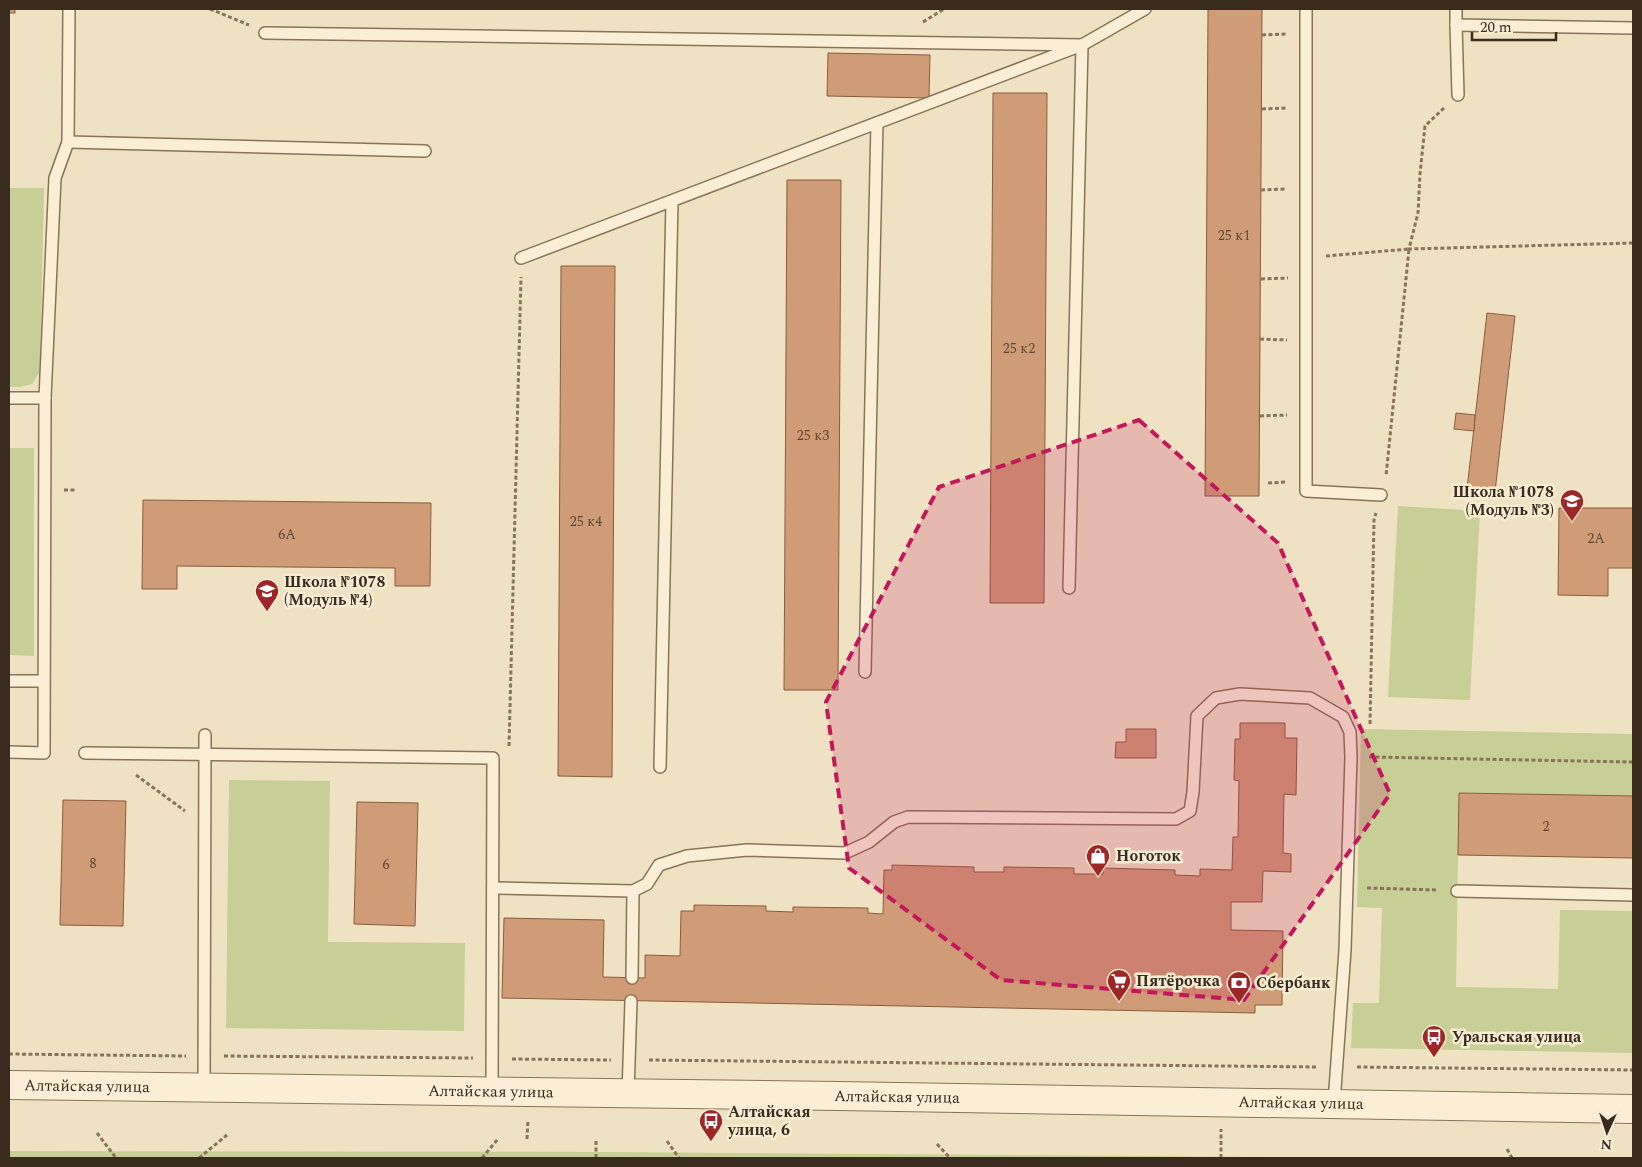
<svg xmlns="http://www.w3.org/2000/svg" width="1642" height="1167" font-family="Spectral,serif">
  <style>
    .green { fill: #c7ce96 }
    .building { fill: #cf9c77; stroke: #8a5c3e }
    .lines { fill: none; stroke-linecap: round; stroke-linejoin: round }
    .service-casing { stroke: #8a7359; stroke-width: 14 }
    .tertiary-casing { stroke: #8a7359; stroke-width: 30 }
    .path { stroke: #8a7359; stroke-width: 3; stroke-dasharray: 4 2.5; stroke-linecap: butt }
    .service { stroke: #faefd6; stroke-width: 11 }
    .tertiary { stroke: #faefd6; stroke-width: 28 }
    .marked { fill: #c2185b; fill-opacity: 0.2; stroke: #c2185b; stroke-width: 4; stroke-dasharray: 10 6; stroke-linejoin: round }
    .labels { text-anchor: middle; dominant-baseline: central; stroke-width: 5; stroke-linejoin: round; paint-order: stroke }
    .number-label { font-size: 14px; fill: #5e4734 }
    .poi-label { font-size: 16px; font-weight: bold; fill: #392b1e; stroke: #f6ecd2; text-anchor: start }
    .street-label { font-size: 16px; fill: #392b1e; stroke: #f6ecd2 }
  </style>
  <rect width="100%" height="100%" fill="#efe2c3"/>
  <g class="green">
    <path d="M9 188H44L40 372 32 384 20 387H9Z"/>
    <path d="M9 448H34V656L9 655Z"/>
    <path d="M1398 506 1480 511 1470 700 1388 697Z"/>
    <path d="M1361 729 1633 734V796L1459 793 1456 987 1558 989 1560 910 1633 911V1053L1351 1048 1353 1003H1379L1382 908 1357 907Z"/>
    <path d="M229 780 330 781 328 942 465 943 464 1031 226 1028Z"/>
    <path d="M9 1151 610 1152 1399 1158H9Z"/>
  </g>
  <g class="building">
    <rect x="9" y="9" width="6" height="4"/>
    <path d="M1208 9H1262L1259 496H1205Z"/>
    <path d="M828 53 930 55 929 98 827 96Z"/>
    <path d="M993 93H1047L1044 603H990Z"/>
    <path d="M787 180H841L838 690H784Z"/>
    <path d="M561 266H615L612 777 558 776Z"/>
    <path d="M1487 313 1515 316 1495 492 1467 489Z"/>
    <path d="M1456 413 1475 415 1474 431 1454 429Z"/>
    <path d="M143 500 431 503 430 586H395V568L177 566V589H142Z"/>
    <path d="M1559 508H1633V568H1608V596L1558 595Z"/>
    <path d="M1240 723H1285V738H1297L1296 795 1284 794 1283 853 1291 854V872L1263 871 1262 902H1231V930L1283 931 1282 1005H1255V1013L502 998 504 918 604 920 603 977 645 978V955L680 956 681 911H694V905L766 906V911L793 912V907L868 908V913L883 914 884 870H892V865L974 867V872H1004V867L1074 868V874H1103V868L1175 870V875L1200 876V869L1232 870 1233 837H1238L1239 781 1234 780 1235 739H1240Z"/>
    <path d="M1126 729H1156V758H1115L1116 742H1126Z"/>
    <path d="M1459 793 1633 796V858L1458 855Z"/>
    <path d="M63 800 126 801 123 926 60 925Z"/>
    <path d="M357 802 418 803 415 926 354 924Z"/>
  </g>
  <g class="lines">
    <g class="service-casing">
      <g id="service">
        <path d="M1306 9V491L1381 495"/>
        <path d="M1456 9V25L1633 28"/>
        <path d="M1456 25 1458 95"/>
        <path d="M265 33 1082 45 1069 588"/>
        <path d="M68 142 425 151"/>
        <path d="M521 258 1082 45 1145 9"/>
        <path d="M9 398H45"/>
        <path d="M865 672 877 123"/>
        <path d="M9 681H43"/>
        <path d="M9 752 44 753 45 398 55 178 68 142 69 9"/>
        <path d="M85 753 493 758 492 1091"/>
        <path d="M660 767 672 201"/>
        <path d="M493 888 633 891 647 884 659 865 687 856 747 850 845 853 869 842 894 822 908 817 1176 819 1190 811 1193 792 1197 716 1216 698 1240 694 1310 698 1343 717 1350 732 1351 757 1345 950 1334 1103"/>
        <path d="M1457 891 1633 895"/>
        <path d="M632 978 633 891"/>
        <path d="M204 1088 205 735"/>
        <path d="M628 1094 631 1001"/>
      </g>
    </g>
    <g class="tertiary-casing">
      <g id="tertiary">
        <path id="s1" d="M9 1085C550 1093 1092 1098 1633 1109"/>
      </g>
    </g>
    <g class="path">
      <path d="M210 9 249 25"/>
      <path d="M923 22 944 9"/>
      <path d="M1262 35 1286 34"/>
      <path d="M1444 108 1425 126 1420 174 1418 213 1409 249 1633 243"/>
      <path d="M1262 109 1286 108"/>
      <path d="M1261 190 1285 189"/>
      <path d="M1326 256 1409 249 1386 476"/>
      <path d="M1261 279 1288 278"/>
      <path d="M1260 339 1287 340"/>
      <path d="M1260 416 1287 415"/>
      <path d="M1268 483 1287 482"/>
      <path d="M64 490H75"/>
      <path d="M1370 724 1374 520 1376 513"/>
      <path d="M509 746 521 277"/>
      <path d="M1369 757 1633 762"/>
      <path d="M136 775 185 811"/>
      <path d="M1367 888 1438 890"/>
      <path d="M9 1054 186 1056"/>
      <path d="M224 1056 473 1058"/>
      <path d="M512 1059 611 1060"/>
      <path d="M649 1060 1318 1067"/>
      <path d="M1357 1067 1633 1070"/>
      <path d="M97 1133 116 1158"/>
      <path d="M527 1139 528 1120"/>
      <path d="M667 1141 679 1158"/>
      <path d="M937 1144 950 1158"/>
      <path d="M1507 1149 1512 1158"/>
      <path d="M199 1158 227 1135"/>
      <path d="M482 1158 498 1139"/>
      <path d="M596 1158V1140"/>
      <path d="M1221 1158V1129"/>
    </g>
    <use href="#service" class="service"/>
    <use href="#tertiary" class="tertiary"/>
  </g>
  <path class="marked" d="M1139 420 1278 543 1390 794 1244 1000 1001 980 849 868 826 702 939 487Z"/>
  <defs>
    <g id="school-pin" transform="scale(1.25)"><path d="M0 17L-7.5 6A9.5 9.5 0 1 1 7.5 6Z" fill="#9b2728" stroke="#f6ecd2"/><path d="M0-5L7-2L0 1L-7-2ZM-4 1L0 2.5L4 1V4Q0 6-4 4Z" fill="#fff"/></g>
    <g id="shop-pin" transform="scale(1.25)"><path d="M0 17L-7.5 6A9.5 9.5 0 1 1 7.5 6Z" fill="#9b2728" stroke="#f6ecd2"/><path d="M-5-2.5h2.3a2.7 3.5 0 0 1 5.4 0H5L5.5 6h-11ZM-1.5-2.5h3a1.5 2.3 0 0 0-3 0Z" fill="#fff"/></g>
    <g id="supermarket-pin" transform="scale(1.25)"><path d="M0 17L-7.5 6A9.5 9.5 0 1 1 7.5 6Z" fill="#9b2728" stroke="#f6ecd2"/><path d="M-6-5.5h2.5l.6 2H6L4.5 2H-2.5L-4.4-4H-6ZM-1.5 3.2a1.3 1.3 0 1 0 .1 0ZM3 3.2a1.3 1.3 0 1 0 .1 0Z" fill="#fff"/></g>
    <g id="bank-pin" transform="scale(1.25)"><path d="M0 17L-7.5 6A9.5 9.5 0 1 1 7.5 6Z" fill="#9b2728" stroke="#f6ecd2"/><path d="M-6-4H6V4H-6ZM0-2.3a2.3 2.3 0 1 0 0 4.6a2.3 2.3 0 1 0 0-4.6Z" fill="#fff"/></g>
    <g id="bus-pin" transform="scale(1.25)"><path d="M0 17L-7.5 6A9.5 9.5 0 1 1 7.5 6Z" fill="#9b2728" stroke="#f6ecd2"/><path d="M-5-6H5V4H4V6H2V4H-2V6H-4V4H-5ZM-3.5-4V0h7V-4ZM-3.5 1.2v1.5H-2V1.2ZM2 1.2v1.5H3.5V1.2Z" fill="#fff"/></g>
  </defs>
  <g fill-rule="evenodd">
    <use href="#school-pin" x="1572" y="501"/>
    <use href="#school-pin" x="267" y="591"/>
    <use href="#shop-pin" x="1098" y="856"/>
    <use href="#supermarket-pin" x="1119" y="981"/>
    <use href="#bank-pin" x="1239" y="983"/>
    <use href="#bus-pin" x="1434" y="1037"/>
    <use href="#bus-pin" x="711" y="1121"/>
  </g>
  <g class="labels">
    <g class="number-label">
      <text x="1234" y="235">25 к1</text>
      <text x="1019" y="348">25 к2</text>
      <text x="813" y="435">25 к3</text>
      <text x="586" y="521">25 к4</text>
      <text x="287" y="534">6А</text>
      <text x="1596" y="538">2А</text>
      <text x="1546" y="826">2</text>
      <text x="93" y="863">8</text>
      <text x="386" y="864">6</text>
    </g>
    <g class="poi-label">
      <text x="1554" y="492" text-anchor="end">Школа №1078<tspan x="1554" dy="18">(Модуль №3)</tspan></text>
      <text x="284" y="582">Школа №1078<tspan x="284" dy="18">(Модуль №4)</tspan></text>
      <text x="1116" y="856">Ноготок</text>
      <text x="1136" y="981">Пятёрочка</text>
      <text x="1256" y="983">Сбербанк</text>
      <text x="1452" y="1037">Уральская улица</text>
      <text x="728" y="1112">Алтайская<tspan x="728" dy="18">улица, 6</tspan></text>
    </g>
    <g class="street-label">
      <text stroke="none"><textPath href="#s1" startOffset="78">Алтайская улица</textPath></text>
      <text stroke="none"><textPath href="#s1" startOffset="482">Алтайская улица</textPath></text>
      <text stroke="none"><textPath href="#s1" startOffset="888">Алтайская улица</textPath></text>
      <text stroke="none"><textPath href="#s1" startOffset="1292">Алтайская улица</textPath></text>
    </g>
  </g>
  <rect width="1642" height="1167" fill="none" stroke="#392b1e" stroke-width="20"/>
  <g transform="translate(1607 1132) rotate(183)" stroke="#f6ecd2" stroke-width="4" paint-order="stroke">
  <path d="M0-4L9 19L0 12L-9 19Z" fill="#392b1e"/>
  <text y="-8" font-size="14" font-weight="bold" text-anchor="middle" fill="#392b1e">N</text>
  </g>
  <path d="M1472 32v8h84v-8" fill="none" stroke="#392b1e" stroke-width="2.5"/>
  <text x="1480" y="32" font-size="15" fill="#392b1e" stroke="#f6ecd2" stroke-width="4" paint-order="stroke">20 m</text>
</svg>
